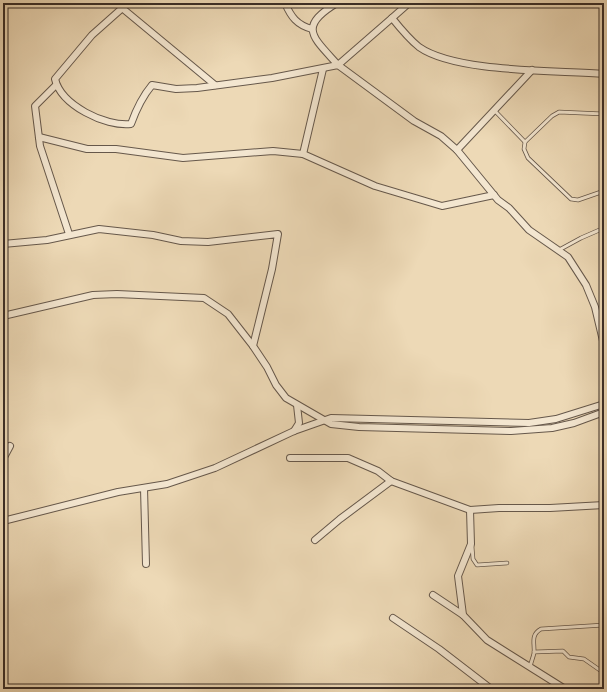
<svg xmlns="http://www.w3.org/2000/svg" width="607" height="692" font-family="'Libre Bodoni',serif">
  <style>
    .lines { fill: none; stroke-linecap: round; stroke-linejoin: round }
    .service-casing { stroke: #66584b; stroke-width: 4.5 }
    .minor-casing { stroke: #66584b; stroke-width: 8 }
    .service { stroke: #f3e6d0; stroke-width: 3 }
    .minor { stroke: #f3e6d0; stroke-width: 6 }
  </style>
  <rect width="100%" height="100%" fill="#edd9b6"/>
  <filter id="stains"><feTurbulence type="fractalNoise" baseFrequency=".005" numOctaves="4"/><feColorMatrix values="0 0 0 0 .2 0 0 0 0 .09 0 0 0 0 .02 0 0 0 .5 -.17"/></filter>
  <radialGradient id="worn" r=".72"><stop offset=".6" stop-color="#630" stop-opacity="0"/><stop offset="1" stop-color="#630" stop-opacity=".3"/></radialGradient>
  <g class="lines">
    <g class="service-casing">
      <g id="service">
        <path d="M494 110 525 142"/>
        <path d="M604 114 559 112 552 116 525 142 524 149 528 158 571 199 578 200 604 191"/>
        <path d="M559 250 581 238 604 228"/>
        <path d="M472 546 473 559 477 565 507 563"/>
        <path d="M534 652 563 651 569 657 584 659 604 673"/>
        <path d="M530 667C531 662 533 658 534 653 535 644 530 635 541 629L604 625"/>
      </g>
    </g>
    <g class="minor-casing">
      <g id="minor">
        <path d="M128 3 92 35 55 79C61 105 105 127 131 124 136 110 142 97 152 85L176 89 197 88 272 78 338 65 414 121 441 136 457 150 532 70"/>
        <path d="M285 3C291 17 297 25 312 29"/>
        <path d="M337 3C297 27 313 37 338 65L392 18C400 28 409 39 419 47 456 73 557 70 604 74"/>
        <path d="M122 8 215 85"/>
        <path d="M392 18 409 3"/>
        <path d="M56 85 35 106 40 146 69 234"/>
        <path d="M39 137 87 149H116L183 158 273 151 303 154 375 186 442 206 494 195"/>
        <path d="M457 150 498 200 509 208 529 230 568 257 586 285 595 307 604 345"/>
        <path d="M303 154 323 69"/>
        <path d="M3 244 47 240 99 229 153 235 181 241 208 242 278 234 272 269 253 346 267 367 276 385 286 398 331 424 359 427 511 431 552 428 574 423 604 412"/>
        <path d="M3 316 93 295 117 294 204 298 228 314 253 346"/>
        <path d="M294 431 299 423 297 405"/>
        <path d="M290 458H348L378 471 391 481 470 510 499 508H550L604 505"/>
        <path d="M3 459 10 446"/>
        <path d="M144 488 146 564"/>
        <path d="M470 510 471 544 458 576 463 615 487 640 565 689"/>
        <path d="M3 521 118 492 167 484 215 468 294 431 331 418 529 423 556 419 604 404"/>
        <path d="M315 540 340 519 391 481"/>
        <path d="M433 595 463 615"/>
        <path d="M393 618 439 649 491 689"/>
      </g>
    </g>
    <use href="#service" class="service"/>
    <use href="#minor" class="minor"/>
  </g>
  <rect width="607" height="692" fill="none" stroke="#edd9b6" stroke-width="16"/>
  <rect x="4" y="4" width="599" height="684" fill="none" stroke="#392d27" stroke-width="2"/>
  <rect x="8" y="8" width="591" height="676" fill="none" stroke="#392d27"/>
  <rect width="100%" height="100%" filter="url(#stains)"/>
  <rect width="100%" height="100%" fill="url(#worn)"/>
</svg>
